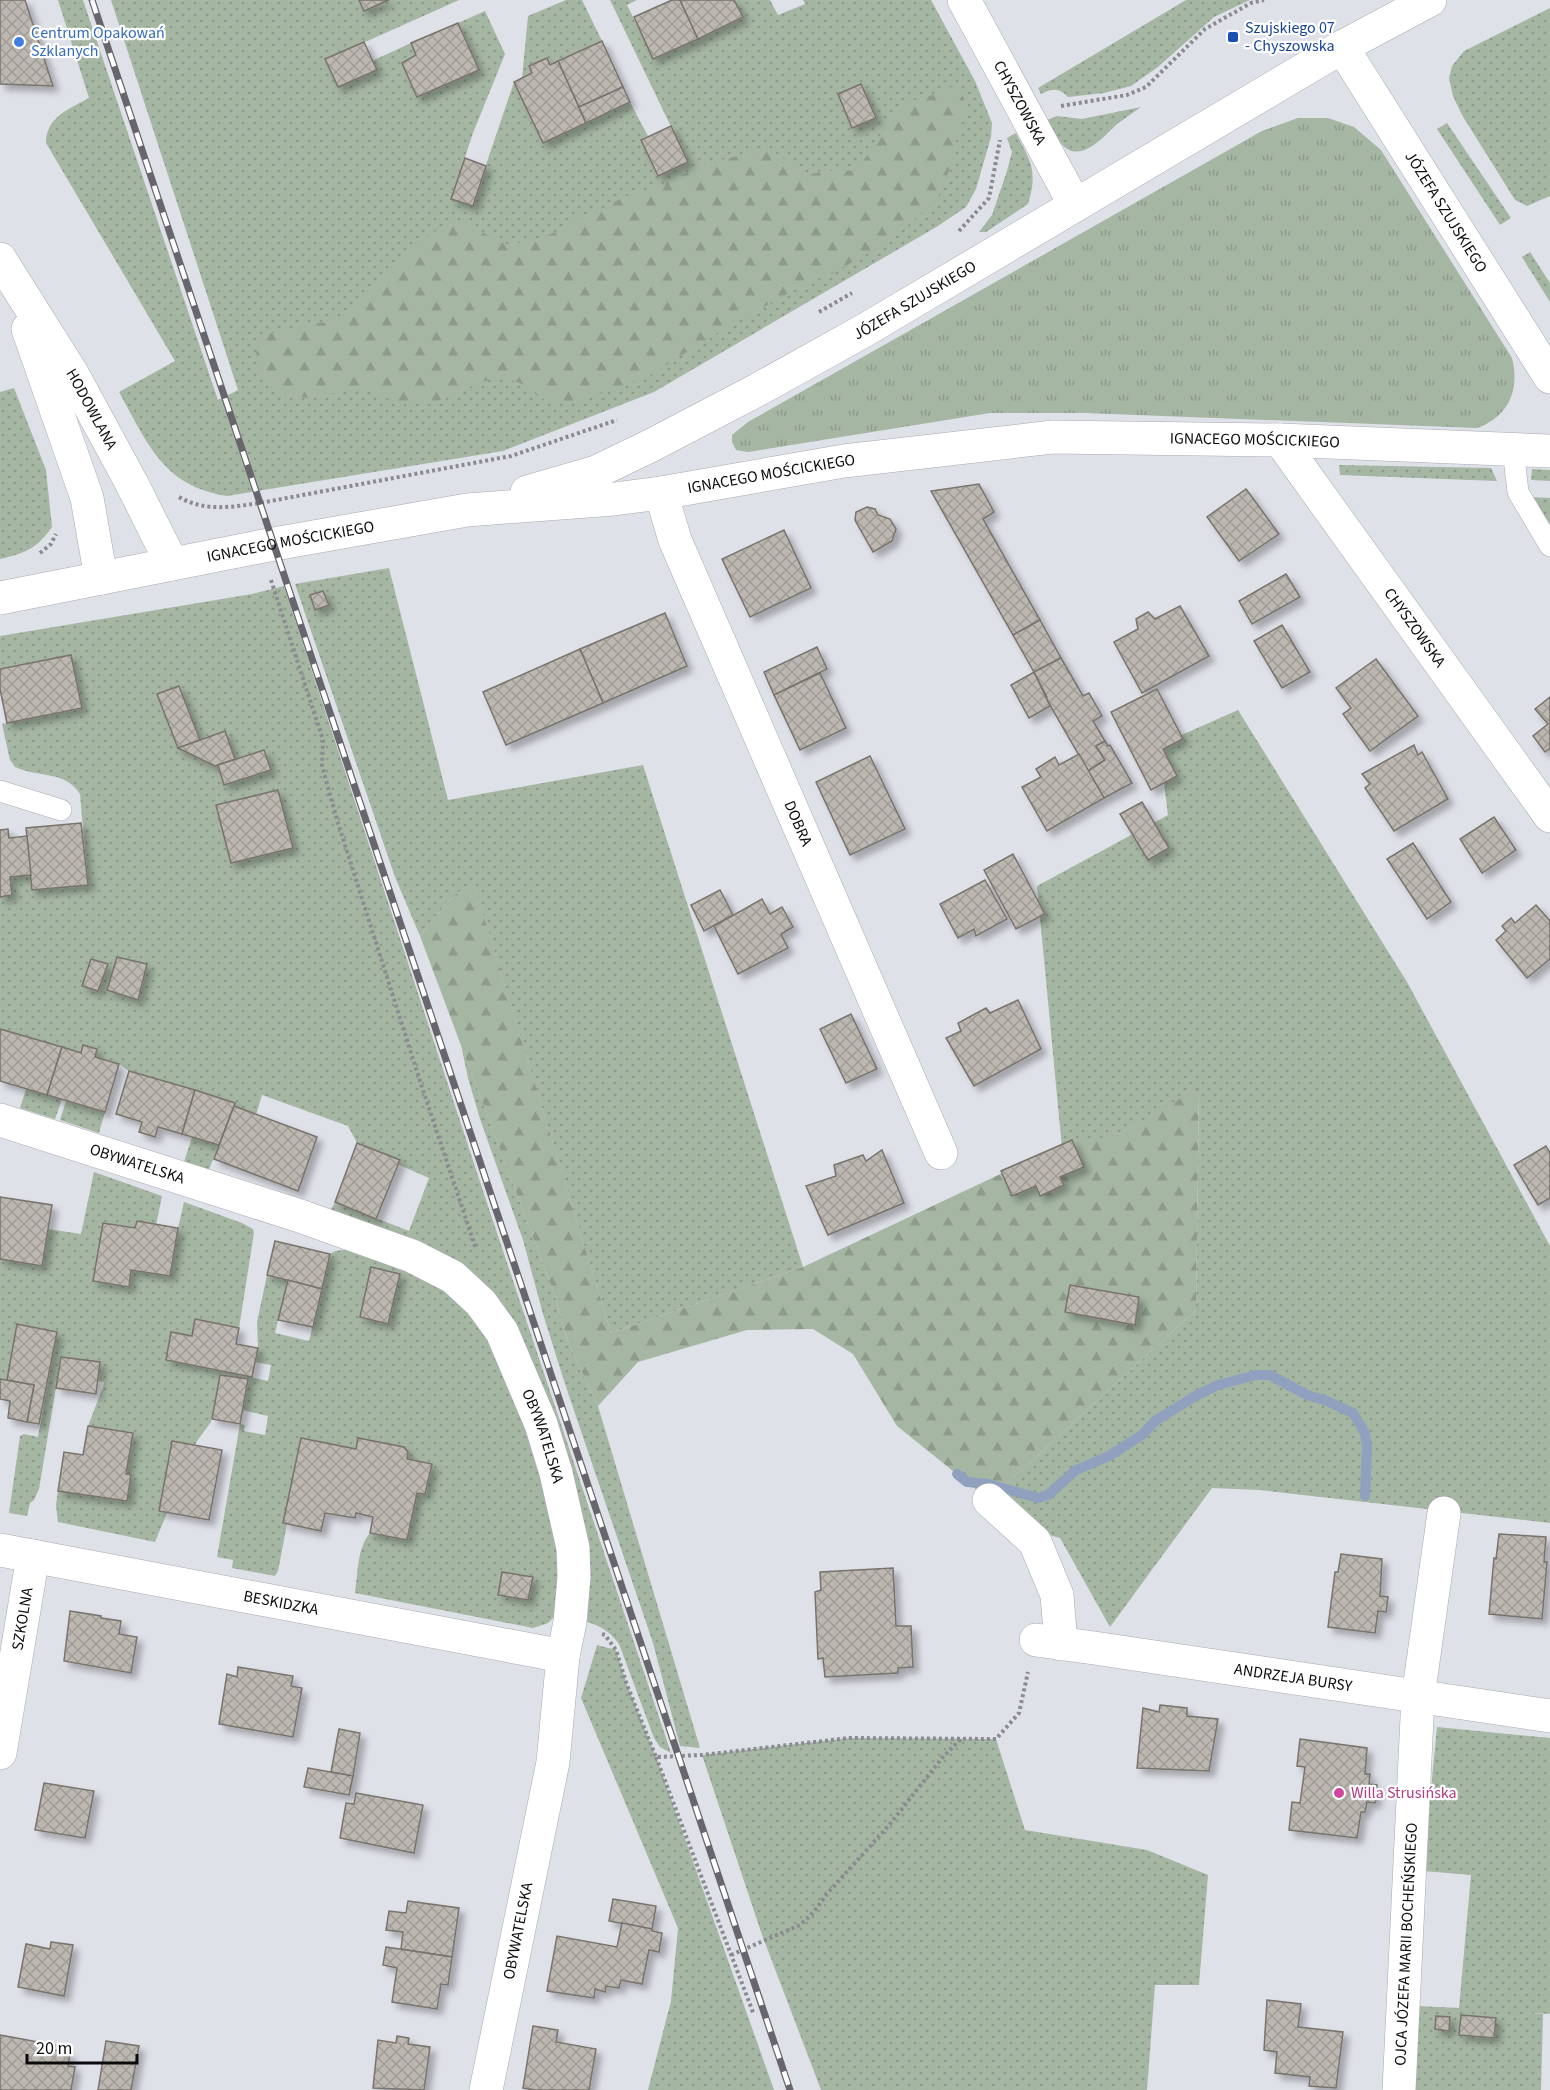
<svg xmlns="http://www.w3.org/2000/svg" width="1550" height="2090" font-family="'Source Sans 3',sans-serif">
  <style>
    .grass { fill: url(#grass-dots) }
    .forest { fill: url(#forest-firs) }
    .park { fill: url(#park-tufts) }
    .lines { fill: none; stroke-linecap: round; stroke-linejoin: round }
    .stream { stroke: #8fa1bf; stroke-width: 10 }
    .building { fill: url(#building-cross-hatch); stroke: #78736c; stroke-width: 1.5; filter: url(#shadow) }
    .service-casing { stroke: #a8a9b2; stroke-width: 22 }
    .minor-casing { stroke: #a8a9b2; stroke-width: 34 }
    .tertiary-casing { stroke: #a8a9b2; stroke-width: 34 }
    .path { stroke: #8a8b91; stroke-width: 4; stroke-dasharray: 3 3; stroke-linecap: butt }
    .service { stroke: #fff; stroke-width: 21 }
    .minor { stroke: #fff; stroke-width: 33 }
    .tertiary { stroke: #fff; stroke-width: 33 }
    .rail-casing { stroke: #66666c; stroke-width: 7 }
    .rail { stroke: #fff; stroke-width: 4.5; stroke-dasharray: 14; stroke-linecap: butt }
    .transit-dot { fill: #1a4fb4; stroke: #fff; stroke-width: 2 }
    .shop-dot { fill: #3f7fe0; stroke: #fff; stroke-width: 2 }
    .hotel-dot { fill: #d1479c; stroke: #fff; stroke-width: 2 }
    .labels { text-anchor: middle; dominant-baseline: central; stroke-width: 4.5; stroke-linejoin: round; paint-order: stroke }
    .transit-label { font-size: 16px; fill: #164399; stroke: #fff; text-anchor: start }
    .shop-label { font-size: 16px; fill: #366cbe; stroke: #fff; text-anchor: start }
    .street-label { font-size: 16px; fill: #0b0b0e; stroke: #fff }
    .hotel-label { font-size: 16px; fill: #b23c85; stroke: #fff; text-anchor: start }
  </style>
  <defs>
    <pattern id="grass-dots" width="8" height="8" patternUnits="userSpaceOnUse" patternTransform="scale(1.5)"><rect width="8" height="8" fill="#a5b6a3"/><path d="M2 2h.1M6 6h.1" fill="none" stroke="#8d9b8b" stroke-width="1.8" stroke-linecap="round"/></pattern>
    <pattern id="forest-firs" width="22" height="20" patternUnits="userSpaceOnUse" patternTransform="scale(1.5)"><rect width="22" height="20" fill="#a5b6a3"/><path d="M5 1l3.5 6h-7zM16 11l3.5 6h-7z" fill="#8d9b8b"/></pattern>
    <pattern id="park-tufts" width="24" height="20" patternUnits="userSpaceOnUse" patternTransform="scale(1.5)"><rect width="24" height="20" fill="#a5b6a3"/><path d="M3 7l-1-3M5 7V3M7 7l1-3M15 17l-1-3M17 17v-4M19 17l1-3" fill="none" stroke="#8d9b8b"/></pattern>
    <pattern id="building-cross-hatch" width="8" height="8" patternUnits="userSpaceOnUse" patternTransform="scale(1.5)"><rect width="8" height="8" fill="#bcb7b0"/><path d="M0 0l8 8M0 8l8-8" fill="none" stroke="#a09c96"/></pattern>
    <filter id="shadow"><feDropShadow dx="5.5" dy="5.5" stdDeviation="3" flood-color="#0004"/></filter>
  </defs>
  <rect width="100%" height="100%" fill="#dfe1e9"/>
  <g class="grass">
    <path d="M58 0H83L218 400 238 390 111 0H359L364 11 389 0H459L325 60 338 87 376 70 372 61 411 43 416 55 402 63 417 97 479 70 458 23 485 11 505 54 473 133 451 199 472 206 514 82 543 143 630 102 648 136 641 140 657 176 688 162 610 0H637L627 5 654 59 742 18 734 0H770L778 15 805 4 803 0H931L975 81 992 123 991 137 976 189 966 207 938 226 654 392 503 451 227 496C163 486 148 444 119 392L175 361 46 143C46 117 69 109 89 98Z"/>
    <path d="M566 0H582L602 41 550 65 547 58 529 65 532 73 522 78 528 16Z"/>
    <path d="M1186 0H1250L1214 17 1158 67 1131 86 1104 93 1068 97C1059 88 1053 88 1041 94L1038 88Z"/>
    <path d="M1550 8V196L1527 206 1515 200 1462 115 1453 96 1449 78 1452 66 1464 51Z"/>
    <path d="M1141 107C1133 113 1125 118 1117 124 1107 133 1087 158 1069 150 1059 145 1053 129 1047 120L1057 116 1082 119Z"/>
    <path d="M1447 123 1511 218 1500 225 1437 129Z"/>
    <path d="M1016 133C1031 162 1038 171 1028 204L986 232H979L992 215 1007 171 1012 152 1007 138Z"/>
    <path d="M1530 252 1550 283V302L1522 257Z"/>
    <path d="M14 388 46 470 52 527C36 549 26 553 0 559V392Z"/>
    <path d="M1339 465 1491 468 1497 481 1340 475Z"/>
    <path d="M1532 469 1550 470V481L1531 480Z"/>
    <path d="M1531 497 1550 498V524Z"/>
    <path d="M389 568 448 800 643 765 803 1267 611 1333 473 882 451 898 420 936 395 877 295 584Z"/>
    <path d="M284 586 486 1200 671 1753 660 1747 654 1738 619 1644C610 1632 601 1626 587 1622L589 1591 481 1281 328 1215 335 1202 409 1231 429 1178 397 1164 399 1160 357 1143 348 1126 262 1095 256 1115 234 1106 235 1103 129 1071 119 1064 95 1057 97 1049 83 1045 81 1053 0 1029V897L12 895 10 877 31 875 33 890 88 885 80 794C65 770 38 778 15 767L10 760 2 724 82 708 71 655 0 669V636L252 594Z"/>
    <path d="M1238 710 1407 982 1550 1246V1523L1260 1490 1212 1488 1110 1627 1060 1538 1038 1532 989 1500 1196 1310 1199 1089 1117 1135 1062 1148 1037 886 1168 815 1159 745Z"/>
    <path d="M461 1045 555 1296 567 1340 598 1406 700 1748 680 1746 653 1643 564 1381 543 1314 523 1240 480 1119 468 1078Z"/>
    <path d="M26 1089 62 1099 55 1119 20 1108Z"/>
    <path d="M66 1101 105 1112 99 1133 60 1120Z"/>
    <path d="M192 1137 219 1145 207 1174 183 1165Z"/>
    <path d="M94 1172 162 1196 156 1225 137 1221 135 1228 103 1223 94 1281 128 1287 131 1270 178 1228 184 1202 242 1223 253 1229 254 1233 239 1328 195 1319 192 1336 171 1332 166 1360 268 1381 271 1365 255 1362 258 1348 257 1322 267 1275 288 1280 275 1333 309 1341 330 1254 335 1251 351 1249 453 1290 509 1371 559 1535 556 1615 548 1623 533 1628 355 1593C358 1573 357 1548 370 1533L407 1540 417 1493 426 1494 432 1464 407 1459 408 1452 404 1447 358 1438 356 1449 301 1439 283 1523 287 1524 278 1571 275 1576 232 1568 233 1560 217 1557 240 1424 245 1425 244 1431 265 1435 268 1416 242 1410 247 1379 220 1375 211 1422 197 1441 195 1445 172 1441 160 1511 167 1513 155 1542 58 1522 56 1505 58 1491 127 1501 131 1475 126 1474 133 1433 88 1426 103 1387 104 1382 98 1381 100 1363 61 1357 39 1489 34 1500 30 1503 27 1516 9 1513 20 1436 24 1434 38 1437 57 1332 17 1324 7 1380 0 1379V1259L42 1266 48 1229 81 1234Z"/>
    <path d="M597 1645 616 1650 627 1685 656 1757 774 2090H648L671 2001 678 1928 581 1698Z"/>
    <path d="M1437 1727 1550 1738V2014L1527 2013 1543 2014 1541 2090H1413L1418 2006 1459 2008 1471 1875 1423 1871Z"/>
    <path d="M849 1738 996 1739 1025 1830 1147 1850 1208 1875 1199 1985H1155L1147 2090H821L761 1932 702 1755Z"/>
  </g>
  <g class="forest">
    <path d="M953 86 960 88 968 112 954 138V159L937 199 903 230 883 240 877 248 828 276 810 281 710 337 651 375 586 399 562 403 540 398 525 385 503 377 476 383 464 391 428 404H400L376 393 355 389 307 398 276 392 267 384 260 371 256 352 265 335 303 325 328 322 352 312 394 266 444 224 453 221 464 223 507 245 532 241 556 232 577 219 595 213 618 200 632 194 643 193 705 164 758 151H771L809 174 838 170 854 171 872 150 895 110 917 99 937 94Z"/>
    <path d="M473 881 611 1333 803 1267 1064 1144 1117 1135 1199 1088 1196 1310 989 1500 897 1426 853 1354 813 1329 747 1330 638 1362 598 1406 567 1340 555 1296 420 936 451 898Z"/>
  </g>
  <path class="park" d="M1298 118H1328L1354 127 1381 150 1512 358C1520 390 1509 416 1477 428L1085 413H990L748 452 736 450 732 442V435L748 422 1262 131Z"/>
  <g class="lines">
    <path class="stream" d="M957 1474 967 1482 988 1484 1038 1498 1048 1495 1076 1470 1109 1456 1142 1435 1155 1421 1197 1395 1218 1385 1256 1375H1270L1307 1395 1327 1401 1353 1413 1365 1433 1367 1449 1365 1496"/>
  </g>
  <g class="building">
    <path d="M0 0H25L53 86 0 84Z"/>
    <path d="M359 0H389L364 11Z"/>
    <path d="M672 0H680L698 39 653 59 634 17Z"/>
    <path d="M680 0H734L743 17 698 39Z"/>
    <path d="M458 23 479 70 417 97 402 63 416 55 411 43Z"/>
    <path d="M602 41 623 87 579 107 558 61Z"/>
    <path d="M364 42 377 70 338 87 325 59Z"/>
    <path d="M547 58 550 65 558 61 586 123 543 143 514 82 532 73 529 66Z"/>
    <path d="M861 84 876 118 852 128 838 94Z"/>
    <path d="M623 87 630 102 586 123 579 107Z"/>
    <path d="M671 126 688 162 658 176 641 140Z"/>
    <path d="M465 158 486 166 473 206 451 199Z"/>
    <path d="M979 484 994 512 983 519 1040 620 1013 635 931 491Z"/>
    <path d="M1246 489 1279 534 1239 561 1207 517Z"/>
    <path d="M867 507 875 509 878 515 890 519 896 529 892 541 873 552 855 520 856 512Z"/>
    <path d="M784 530 811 588 750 617 722 559Z"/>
    <path d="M1286 574 1300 597 1252 624 1239 601Z"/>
    <path d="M323 591 329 605 315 610 310 595Z"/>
    <path d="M1180 606 1209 656 1142 693 1114 642 1138 629 1136 619 1148 612 1155 619Z"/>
    <path d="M665 613 687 666 603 703 580 649Z"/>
    <path d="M1040 620 1061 658 1034 672 1013 635Z"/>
    <path d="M1282 625 1310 672 1282 688 1254 641Z"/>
    <path d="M817 647 827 669 774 695 764 672Z"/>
    <path d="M580 649 603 703 506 745 483 692Z"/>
    <path d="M71 655 82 708 7 723 0 689V669Z"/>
    <path d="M1061 658 1083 696 1089 693 1102 716 1093 721 1105 741 1096 746 1105 760 1088 771 1046 698 1047 697 1034 672Z"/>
    <path d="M1376 659 1418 716 1370 751 1343 714 1351 708 1336 688Z"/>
    <path d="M1034 672 1050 706 1029 718 1011 685Z"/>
    <path d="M820 673 846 728 800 750 774 695Z"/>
    <path d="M179 686 200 740 178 748 157 694Z"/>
    <path d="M1157 689 1183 739 1163 749 1177 776 1151 790 1111 712Z"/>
    <path d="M1550 697V748L1545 752 1533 736 1548 724 1535 709Z"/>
    <path d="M225 731 235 759 215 766 178 748Z"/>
    <path d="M1105 741 1108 746 1110 745 1132 783 1104 798 1088 771 1105 760 1096 746Z"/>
    <path d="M1414 745 1418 755 1422 752 1448 799 1394 831 1365 788 1370 784 1362 774Z"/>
    <path d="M264 750 271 770 224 785 218 765Z"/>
    <path d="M1079 754 1104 798 1047 831 1022 787 1041 777 1036 769 1055 757 1059 765Z"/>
    <path d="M870 756 905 829 850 855 816 782Z"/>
    <path d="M278 790 293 848 231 863 216 805Z"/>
    <path d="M1142 802 1169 848 1148 860 1120 814Z"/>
    <path d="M1494 817 1516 850 1482 873 1460 839Z"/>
    <path d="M81 823 88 885 32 890 26 828Z"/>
    <path d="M8 829 9 838 27 836 31 875 10 877 12 895 0 897V830Z"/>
    <path d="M1413 843 1451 902 1427 919 1387 859Z"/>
    <path d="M1013 854 1045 914 1016 929 984 870Z"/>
    <path d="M985 880 1007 919 976 936 974 929 958 938 940 904Z"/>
    <path d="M720 890 733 915 704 931 691 905Z"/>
    <path d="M762 899 770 914 782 907 793 927 781 934 788 948 738 974 714 926Z"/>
    <path d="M1536 905 1550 921V959L1527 978 1496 940 1506 931 1502 926 1511 918 1515 923Z"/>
    <path d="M117 957 147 964 138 1000 107 990Z"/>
    <path d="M91 959 108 964 98 991 82 986Z"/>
    <path d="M1018 1000 1041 1049 974 1086 946 1038 961 1031 958 1023 986 1008 990 1013Z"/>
    <path d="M851 1014 877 1069 846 1083 820 1029Z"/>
    <path d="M0 1029 62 1047 47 1095 0 1081Z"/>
    <path d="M83 1045 97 1049 95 1057 119 1064 105 1112 47 1095 62 1047 81 1053Z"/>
    <path d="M129 1071 195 1090 182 1134 158 1127 155 1137 139 1132 142 1122 116 1114Z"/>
    <path d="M195 1090 235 1103 219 1145 182 1134Z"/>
    <path d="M234 1106 317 1137 298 1191 214 1159Z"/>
    <path d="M1072 1140 1084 1167 1060 1177 1064 1185 1040 1196 1036 1186 1012 1196 1001 1171Z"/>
    <path d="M357 1143 400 1160 376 1219 335 1202Z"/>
    <path d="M1546 1146 1550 1153V1198L1538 1205 1514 1165Z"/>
    <path d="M882 1150 904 1203 828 1235 806 1186 836 1176 834 1165 863 1155 866 1161Z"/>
    <path d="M0 1197 52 1205 42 1266 0 1259Z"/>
    <path d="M137 1221 178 1228 170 1276 131 1270 129 1287 93 1281 103 1223 135 1228Z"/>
    <path d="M275 1241 330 1254 322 1289 267 1275Z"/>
    <path d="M371 1267 400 1274 388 1324 360 1317Z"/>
    <path d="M288 1280 322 1289 313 1327 278 1320Z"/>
    <path d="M1070 1285 1139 1297 1135 1325 1065 1312Z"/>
    <path d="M195 1319 239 1328 236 1344 258 1348 252 1377 166 1360 171 1332 192 1336Z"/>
    <path d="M17 1324 57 1332 39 1424 27 1422 34 1385 7 1380Z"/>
    <path d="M61 1357 100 1362 96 1394 56 1388Z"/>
    <path d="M220 1375 248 1379 240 1424 212 1419Z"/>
    <path d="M0 1379 34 1385 27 1422 8 1418 10 1401 0 1399Z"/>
    <path d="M88 1426 133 1433 126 1474 131 1475 127 1501 58 1491 64 1452 83 1455Z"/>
    <path d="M301 1438 356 1449 358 1438 404 1447 408 1452 407 1459 432 1464 425 1494 417 1493 407 1540 370 1533 373 1517 356 1513 355 1518 325 1513 321 1531 283 1523Z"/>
    <path d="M172 1441 222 1450 209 1520 159 1511Z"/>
    <path d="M1499 1534 1546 1537 1544 1562H1547L1542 1619 1489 1614 1494 1558 1496 1559Z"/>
    <path d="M1341 1554 1382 1559 1380 1596 1388 1597 1386 1612 1378 1611 1375 1633 1328 1627 1335 1572H1338Z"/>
    <path d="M893 1568 896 1626H911L913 1667 898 1668V1673L825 1677 823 1658 818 1659 815 1592 821 1590 820 1572Z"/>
    <path d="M502 1572 533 1577 528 1600 498 1595Z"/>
    <path d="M70 1611 101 1616V1618L121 1621 119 1634 137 1637 131 1673 64 1661Z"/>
    <path d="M238 1667 293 1676 291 1686 302 1688 293 1737 219 1724 227 1674 237 1677Z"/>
    <path d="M1160 1705 1187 1708V1716L1218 1719 1209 1771 1137 1768 1143 1708 1159 1712Z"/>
    <path d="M339 1729 360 1733 353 1776 331 1772Z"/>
    <path d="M1300 1739 1367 1748 1365 1774H1370L1369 1784 1377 1785 1375 1803 1367 1802 1365 1812H1361L1357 1838 1289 1830 1292 1802 1300 1803 1305 1767 1297 1766Z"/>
    <path d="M308 1768 353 1776 349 1795 304 1787Z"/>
    <path d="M44 1783 94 1791 85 1838 35 1830Z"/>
    <path d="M356 1793 423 1805 414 1853 340 1838 346 1803 354 1804Z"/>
    <path d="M613 1899 656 1906 652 1929 609 1921Z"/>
    <path d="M408 1901 459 1908 452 1957 401 1949 403 1932 386 1930 389 1911 406 1913Z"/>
    <path d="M622 1923 652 1929V1931L662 1933 659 1952 649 1950 642 1984 621 1980 619 1988 606 1986 605 1992 595 1989 594 1998 547 1991 557 1936 617 1947Z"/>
    <path d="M51 1942 73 1945 64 1996 18 1987 26 1944 50 1949Z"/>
    <path d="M386 1947 452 1957 448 1985 441 1984 437 2009 392 2002 397 1968 383 1965Z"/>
    <path d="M1267 2000 1301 2004 1298 2027 1343 2032 1336 2088 1309 2086 1310 2077 1275 2073 1277 2052 1264 2050Z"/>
    <path d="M1461 2015 1496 2018 1494 2038 1459 2035Z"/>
    <path d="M1436 2016 1450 2017 1449 2031 1435 2029Z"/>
    <path d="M533 2026 558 2030 556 2042 596 2049 589 2090H536L523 2088Z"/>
    <path d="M0 2035 55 2045 54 2050 70 2053 68 2066 75 2067 71 2090H0Z"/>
    <path d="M397 2036 409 2038 408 2044 430 2047 424 2090 373 2088 378 2040 396 2043Z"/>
    <path d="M106 2041 139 2046 131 2090H98Z"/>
  </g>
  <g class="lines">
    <g class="service-casing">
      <g id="service">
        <path d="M1513 449 1518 492 1550 546"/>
        <path d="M0 791 61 810"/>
      </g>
    </g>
    <g class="minor-casing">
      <g id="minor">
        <path id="s1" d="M964 0 1075 205"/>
        <path id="s2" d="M1342 47 1550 377"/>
        <path id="s3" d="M0 259 73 375 132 484 172 564"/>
        <path d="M28 329 87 498 101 578"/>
        <path id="s4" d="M1280 440 1550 816"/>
        <path id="s5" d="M661 493 675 540 941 1153"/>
        <path id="s6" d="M0 1120 300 1216 412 1256 453 1277 481 1303 502 1332 541 1424 556 1473 573 1548 574 1577 570 1622 563 1656 553 1762 486 2090"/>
        <path d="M989 1500 1035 1542 1057 1595 1061 1644"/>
        <path id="s7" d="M0 1550 563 1656"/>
        <path id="s8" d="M1036 1640 1094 1648 1550 1716"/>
        <path id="s9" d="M0 1753 33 1556"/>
        <path id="s10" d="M1399 2090 1418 1697 1444 1513"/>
      </g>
    </g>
    <g class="tertiary-casing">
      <g id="tertiary">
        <path id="s11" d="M527 492 596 472 650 446 759 389 865 330 1342 47 1430 0"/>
        <path id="s12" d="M0 598 274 544 467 510 614 499 661 493 844 461 1053 437 1280 440 1550 451"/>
      </g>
    </g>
    <g class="path">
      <path d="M1061 106 1127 95 1146 87 1205 29 1251 3 1264 0"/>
      <path d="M959 231 989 198 1000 140"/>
      <path d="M819 312 852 293"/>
      <path d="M179 497C205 512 232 507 260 503L511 456 617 420"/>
      <path d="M40 553 51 544 56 534"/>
      <path d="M271 580 323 740 322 766 338 823 420 1081 476 1249"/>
      <path d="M602 1634 605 1635 616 1650 627 1685 656 1757 702 1755 849 1738 996 1739 1019 1713 1028 1672"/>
      <path d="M656 1757 754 2015"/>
      <path d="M731 1955 800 1925 813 1913 827 1894 890 1824 942 1758 961 1739"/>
    </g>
    <use href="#service" class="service"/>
    <use href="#minor" class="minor"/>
    <use href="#tertiary" class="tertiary"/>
    <g class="rail-casing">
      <path id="rail" d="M92 0 790 2090"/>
    </g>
    <use href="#rail" class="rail"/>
  </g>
  <rect class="transit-dot" x="1227" y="31" width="12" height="12" rx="3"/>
  <circle class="shop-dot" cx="19" cy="42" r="6"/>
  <circle class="hotel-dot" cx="1339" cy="1793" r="6"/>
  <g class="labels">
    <g class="transit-label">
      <text x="1245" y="28">Szujskiego 07<tspan x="1245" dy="18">- Chyszowska</tspan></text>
    </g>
    <g class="shop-label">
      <text x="31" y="33">Centrum Opakowań<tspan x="31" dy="18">Szklanych</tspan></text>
    </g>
    <g class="street-label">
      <text stroke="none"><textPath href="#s1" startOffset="117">CHYSZOWSKA</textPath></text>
      <text stroke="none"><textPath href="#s2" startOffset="195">JÓZEFA SZUJSKIEGO</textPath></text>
      <text stroke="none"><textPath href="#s11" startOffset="434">JÓZEFA SZUJSKIEGO</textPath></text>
      <text stroke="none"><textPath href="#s3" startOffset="176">HODOWLANA</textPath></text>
      <text stroke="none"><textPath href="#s12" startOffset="1268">IGNACEGO MOŚCICKIEGO</textPath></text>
      <text stroke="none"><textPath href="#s12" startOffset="782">IGNACEGO MOŚCICKIEGO</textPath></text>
      <text stroke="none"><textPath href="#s12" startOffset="296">IGNACEGO MOŚCICKIEGO</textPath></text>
      <text stroke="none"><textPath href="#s4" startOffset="231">CHYSZOWSKA</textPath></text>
      <text stroke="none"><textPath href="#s5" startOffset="358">DOBRA</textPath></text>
      <text stroke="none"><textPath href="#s6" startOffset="144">OBYWATELSKA</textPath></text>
      <text stroke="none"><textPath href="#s6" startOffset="666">OBYWATELSKA</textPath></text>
      <text stroke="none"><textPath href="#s7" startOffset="286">BESKIDZKA</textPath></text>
      <text stroke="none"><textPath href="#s9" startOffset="136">SZKOLNA</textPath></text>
      <text stroke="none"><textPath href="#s8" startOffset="260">ANDRZEJA BURSY</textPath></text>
      <text transform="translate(518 1931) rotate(-79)">OBYWATELSKA</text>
      <text stroke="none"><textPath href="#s10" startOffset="146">OJCA JÓZEFA MARII BOCHEŃSKIEGO</textPath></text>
    </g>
    <g class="hotel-label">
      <text x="1351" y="1793">Willa Strusińska</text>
    </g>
  </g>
  <path d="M27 2054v9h110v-9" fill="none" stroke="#0b0b0e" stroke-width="3"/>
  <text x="36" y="2054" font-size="18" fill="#0b0b0e" stroke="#ffffff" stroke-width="4.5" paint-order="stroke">20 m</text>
</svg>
